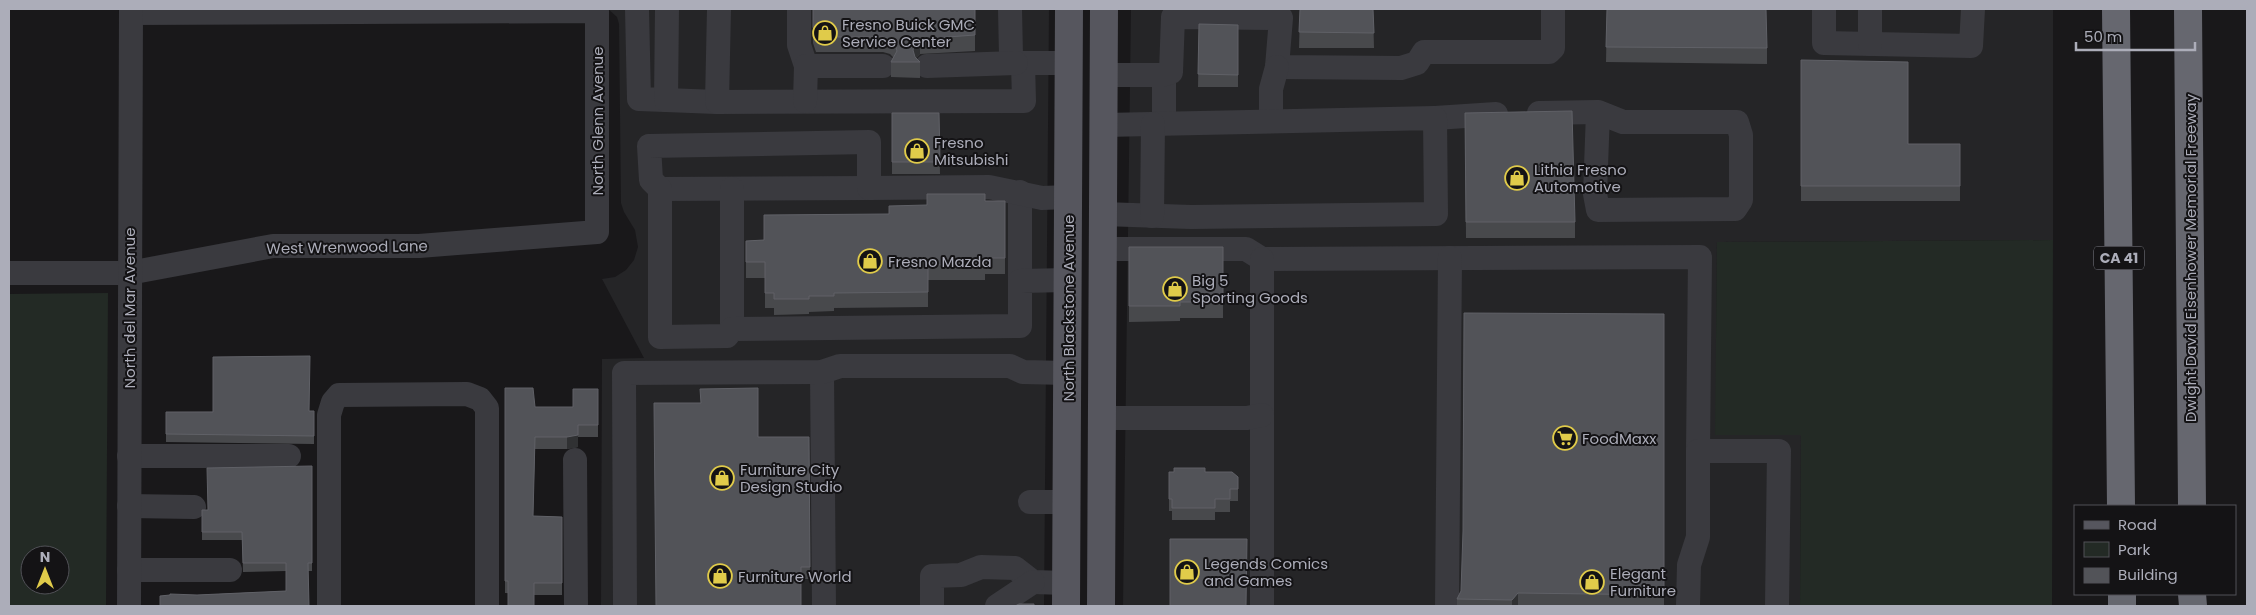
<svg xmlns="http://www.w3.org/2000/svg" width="2256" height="615" font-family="Poppins,sans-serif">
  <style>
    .built { fill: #252527 }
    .green { fill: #232a25; fill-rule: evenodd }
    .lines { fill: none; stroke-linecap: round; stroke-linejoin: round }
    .minor { stroke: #3a3a3f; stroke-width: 24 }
    .major { stroke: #56565e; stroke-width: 28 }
    .highway { stroke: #66676f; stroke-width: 28 }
    .wall { fill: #48494c }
    .shaded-wall { fill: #303133 }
    .building { fill: #525358; stroke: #606167 }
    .labels { text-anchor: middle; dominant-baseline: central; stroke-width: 4; stroke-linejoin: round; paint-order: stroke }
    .shield { fill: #141315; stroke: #7e7f88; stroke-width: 1 }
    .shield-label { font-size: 14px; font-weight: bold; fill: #acadb9 }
    .poi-label { font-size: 15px; fill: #acadb9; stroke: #141315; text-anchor: start }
    .street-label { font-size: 15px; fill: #acadb9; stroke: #141315 }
  </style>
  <rect width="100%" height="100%" fill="#19181a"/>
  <g class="built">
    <path d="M608 9H1049L1044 606H601L602 359 644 358 602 279 615 277 626 270 634 260 638 247 635 230 624 212 621 203 619 24 617 17Z"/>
    <path d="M1131 9H2053V240L1717 242 1716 435H1801L1800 606H1123Z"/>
  </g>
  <g class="green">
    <path d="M2053 240 2052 606H1800L1801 435H1715L1717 242Z"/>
    <path d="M108 293 106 606H9V294ZM30 555H60V585H30Z"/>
  </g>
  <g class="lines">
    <g class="minor">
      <path d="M637 9 639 99 666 100"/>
      <path d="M667 9 666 100 717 102"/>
      <path d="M719 9 717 102 1024 101 1023 63"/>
      <path d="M799 9V45L806 66"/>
      <path d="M1010 9 1011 56 1016 63H1069"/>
      <path d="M1824 9V43L1971 46 1973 9"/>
      <path d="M1870 9V44"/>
      <path d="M927 66 1016 63"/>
      <path d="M1164 74V123"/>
      <path d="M1104 75H1162L1171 72 1173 17 1281 18 1277 67 1401 68 1417 63 1424 52H1549L1553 48V9"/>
      <path d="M805 101 806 66H883"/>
      <path d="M1539 113 1598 112 1623 122H1737L1741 135V200L1735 209 1598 210 1595 194 1598 112"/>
      <path d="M1435 118 1496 114"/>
      <path d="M1271 121V89L1277 67"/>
      <path d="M660 189 869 188"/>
      <path d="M732 189V329"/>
      <path d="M1020 192V281"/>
      <path d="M1103 214 1191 217 1436 214 1435 118 1104 125"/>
      <path d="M1152 216 1153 124"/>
      <path d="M1103 249H1246L1262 259 1700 257 1698 451"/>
      <path d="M1262 259V606"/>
      <path d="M9 273H129L273 246H419L597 232V11L131 13"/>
      <path d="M1068 280 1020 281V326L732 329 727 336 660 337V189L651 180 649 146 869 142V188L989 187 1042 198 1068 197"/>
      <path d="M822 372 824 606"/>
      <path d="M1102 418H1247L1262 415"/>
      <path d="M129 456H289"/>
      <path d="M575 460 576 606"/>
      <path d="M1030 502H1067"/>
      <path d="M129 506 194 507"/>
      <path d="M129 570H230"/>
      <path d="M129 606 131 9"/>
      <path d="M329 606V415L333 402 339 395 467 394 480 399 487 408V606"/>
      <path d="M625 606 624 373 822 372 840 366H1010L1023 372 1067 373"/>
      <path d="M932 606V576L961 575 981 567 1015 568 1033 582 1066 583"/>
      <path d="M997 606 1033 582"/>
      <path d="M1447 606 1450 258"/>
      <path d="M1688 606 1689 565 1698 537V451H1779L1777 606"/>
    </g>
    <g class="major">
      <path d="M1066 606 1069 9"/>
      <path d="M1101 606 1104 9"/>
    </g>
    <g class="highway">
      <path d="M2116 9 2121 506"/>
      <path d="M2188 9 2192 506"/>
      <path d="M2122 594V606"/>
      <path d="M2192 594 2193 606"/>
    </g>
  </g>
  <g class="wall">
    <path d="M813 9H975V51L920 54 916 58 920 62V78L891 77V62L893 57 890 54 883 52H816L813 43Z"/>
    <path d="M1300 9H1373L1374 48H1299Z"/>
    <path d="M1607 9 1767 48V64L1606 62Z"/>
    <path d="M1199 24 1238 25V87H1198Z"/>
    <path d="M1801 60 1908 144H1960V201H1801Z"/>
    <path d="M892 113H939L940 174H892Z"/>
    <path d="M1465 113 1575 222V238H1466Z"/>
    <path d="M985 201H1005V274H985V280H928V307L834 308V311L809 312V314L774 315V308H765V278H746V241L764 240 889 214 927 205Z"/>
    <path d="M1129 247H1223V318H1180V321L1129 322Z"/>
    <path d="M1664 314V606H1457V599Z"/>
    <path d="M505 388 535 407H573L598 389V437H578V447L567 449H535L533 516 562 517V595H534L505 593Z"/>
    <path d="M314 411V444L166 442V412Z"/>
    <path d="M758 437H809L810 579H801Z"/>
    <path d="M312 466V571H308L309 606 197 595 286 591V571L243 572 242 540H202V510H208Z"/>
    <path d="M1169 472H1205L1238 477V501H1230V512H1215V520H1172V511H1169Z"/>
  </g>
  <g class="shaded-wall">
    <path d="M920 39V54L915 59 913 50 915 44Z"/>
    <path d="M578 425V447L567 449V437Z"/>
    <path d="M1518 593V606H1512V600Z"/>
  </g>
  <g class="building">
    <path d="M813 9H975V35L920 39 915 44 913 50 915 57 920 62H891L897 51 895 44 890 39 883 37H816L813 27Z"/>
    <path d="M1300 9H1373L1374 33 1299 32Z"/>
    <path d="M1607 9H1766L1767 48 1606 47Z"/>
    <path d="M1199 24 1238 25V75L1198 74Z"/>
    <path d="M1801 60 1908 62V144H1960V186H1801Z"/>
    <path d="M1572 111 1575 222H1466L1465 113Z"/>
    <path d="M892 113H939L940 162H892Z"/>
    <path d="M927 194H985V201H1005V258H985V264L928 265V292L834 293V296H809V299H774V293H765V262H746V241L764 240V215L889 214V206L927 205Z"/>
    <path d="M1129 247H1223V302H1180V306H1129Z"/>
    <path d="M1464 313 1664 314V595L1518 593 1512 600 1457 599 1461 591 1463 531Z"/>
    <path d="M310 356 309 411H314V436L166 434V412H213V357Z"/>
    <path d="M505 388H533L535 407H573V389H598V425H578V435L567 437H535L533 516 562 517V583H534V606H508V581H505Z"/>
    <path d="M758 388V437H809L810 567H801V606H656L654 403H701L700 389Z"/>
    <path d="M312 466V563H308L309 606H160V596L170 595V594L197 595 286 591V563H243L242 532H202V510H208L207 468Z"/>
    <path d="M1174 468H1205V472H1232L1238 477V489H1230V499H1215V508H1172V499H1169V472H1174Z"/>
    <path d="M1170 539H1247L1246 606H1170Z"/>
    <path d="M1019 604H1034V606H1015Z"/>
  </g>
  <defs>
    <g id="shop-ring" transform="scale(1.25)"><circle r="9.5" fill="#141315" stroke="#e0cb4a" stroke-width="1.5"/><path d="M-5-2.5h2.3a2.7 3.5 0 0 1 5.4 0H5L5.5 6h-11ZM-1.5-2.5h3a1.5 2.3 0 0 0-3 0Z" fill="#e0cb4a"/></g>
    <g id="supermarket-ring" transform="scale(1.25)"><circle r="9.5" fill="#141315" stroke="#e0cb4a" stroke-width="1.5"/><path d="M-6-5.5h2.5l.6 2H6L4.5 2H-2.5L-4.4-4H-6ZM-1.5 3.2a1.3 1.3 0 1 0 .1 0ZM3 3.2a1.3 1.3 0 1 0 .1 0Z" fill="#e0cb4a"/></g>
  </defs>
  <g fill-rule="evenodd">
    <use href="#shop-ring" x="825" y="33"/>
    <use href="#shop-ring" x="917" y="151"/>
    <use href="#shop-ring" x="1517" y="178"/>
    <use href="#shop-ring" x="870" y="261"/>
    <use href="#shop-ring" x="1175" y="289"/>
    <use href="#supermarket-ring" x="1565" y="438"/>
    <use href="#shop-ring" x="722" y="478"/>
    <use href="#shop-ring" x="1187" y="572"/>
    <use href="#shop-ring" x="720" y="576"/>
    <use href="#shop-ring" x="1592" y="582"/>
  </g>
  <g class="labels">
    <rect class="shield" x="2094" y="246.5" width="50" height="23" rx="4"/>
    <g class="shield-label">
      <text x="2119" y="258">CA 41</text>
    </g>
    <g class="poi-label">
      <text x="842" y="24">Fresno Buick GMC<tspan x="842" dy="17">Service Center</tspan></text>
      <text x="934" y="142">Fresno<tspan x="934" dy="17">Mitsubishi</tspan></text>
      <text x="1534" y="169">Lithia Fresno<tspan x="1534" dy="17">Automotive</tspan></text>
      <text x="888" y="261">Fresno Mazda</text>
      <text x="1192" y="280">Big 5<tspan x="1192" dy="17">Sporting Goods</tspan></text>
      <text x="1582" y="438">FoodMaxx</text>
      <text x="740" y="469">Furniture City<tspan x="740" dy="17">Design Studio</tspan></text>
      <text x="1204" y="563">Legends Comics<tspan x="1204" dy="17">and Games</tspan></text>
      <text x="1610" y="573">Elegant<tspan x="1610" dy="17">Furniture</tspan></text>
      <text x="738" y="576">Furniture World</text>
    </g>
    <g class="street-label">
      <text transform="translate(597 121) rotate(-90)">North Glenn Avenue</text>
      <text transform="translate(347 247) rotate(-1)">West Wrenwood Lane</text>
      <text transform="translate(2190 258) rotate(-90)">Dwight David Eisenhower Memorial Freeway</text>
      <text transform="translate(129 308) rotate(-90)">North del Mar Avenue</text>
      <text transform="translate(1068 308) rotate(-90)">North Blackstone Avenue</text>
    </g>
  </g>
  <rect width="2256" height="615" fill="none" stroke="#acadb9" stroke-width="20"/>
  <rect x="2074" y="505" width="162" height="90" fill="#141315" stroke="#515157"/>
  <rect x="2084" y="521" width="25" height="8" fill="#56565e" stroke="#515157"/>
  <text x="2118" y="530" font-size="15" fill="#acadb9">Road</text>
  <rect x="2084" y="542" width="25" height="15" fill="#232a25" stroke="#515157"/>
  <text x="2118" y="555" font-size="15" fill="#acadb9">Park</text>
  <rect x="2084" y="568" width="25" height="15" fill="#525358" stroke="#515157"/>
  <text x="2118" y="580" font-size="15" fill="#acadb9">Building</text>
  <g transform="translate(45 570)"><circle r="24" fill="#141315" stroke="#515157"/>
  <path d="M0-4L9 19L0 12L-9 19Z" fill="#e0cb4a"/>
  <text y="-8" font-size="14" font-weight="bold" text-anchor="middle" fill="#acadb9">N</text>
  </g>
  <path d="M2076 42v8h119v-8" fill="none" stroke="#acadb9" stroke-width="2.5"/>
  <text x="2084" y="42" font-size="15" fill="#acadb9" stroke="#141315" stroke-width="4" paint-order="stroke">50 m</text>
</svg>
